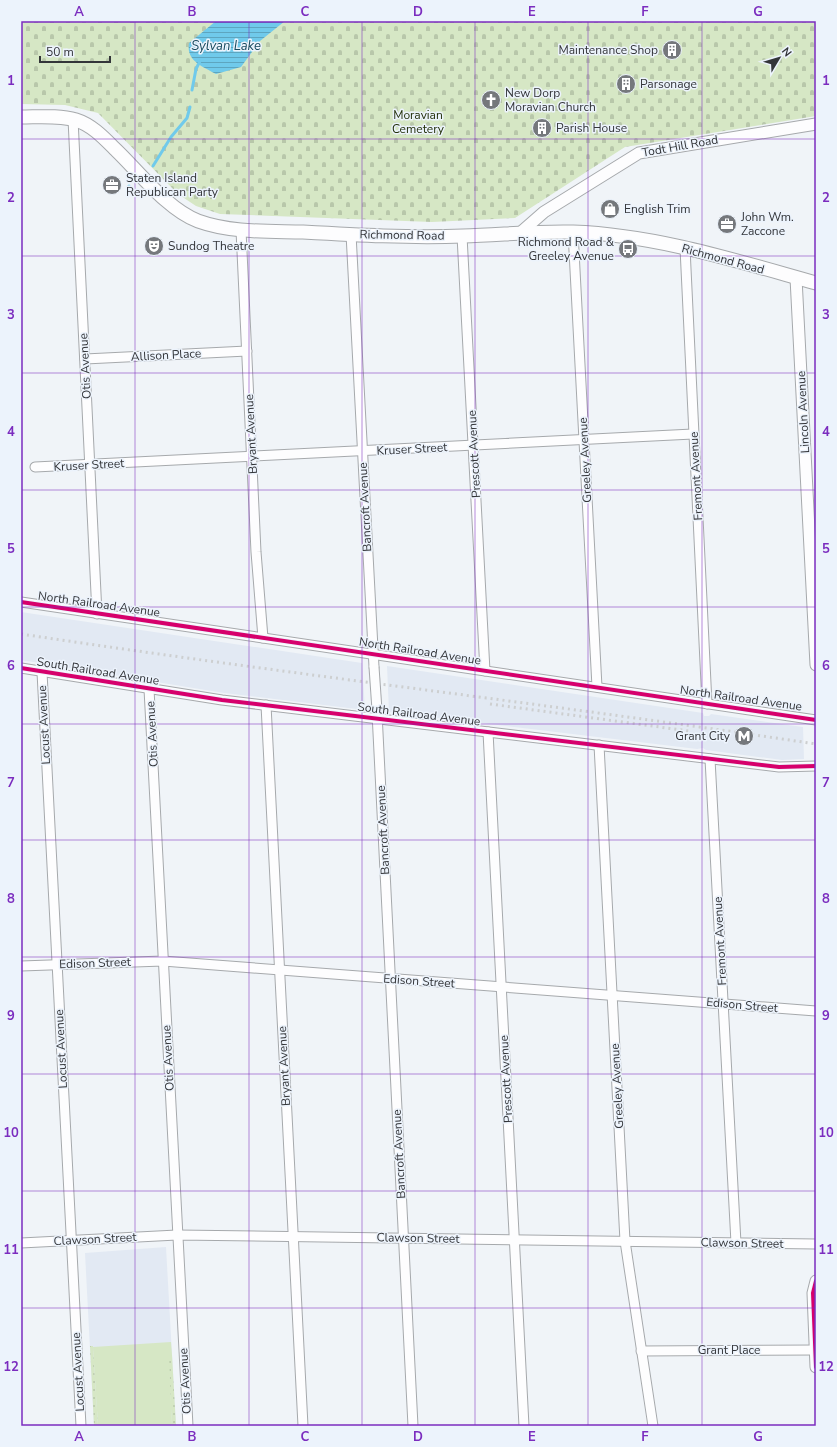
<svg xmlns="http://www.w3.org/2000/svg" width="837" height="1447" font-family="'Nunito Sans',sans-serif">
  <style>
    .built { fill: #e2e9f3 }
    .grass { fill: url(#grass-dots) }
    .cemetery { fill: url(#cemetery-stones) }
    .park { fill: #d6e7c5 }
    .water { fill: url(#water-rules) }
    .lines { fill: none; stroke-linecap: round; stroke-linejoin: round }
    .stream { stroke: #70caeb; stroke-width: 3 }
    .minor-casing { stroke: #a6a9ac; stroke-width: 11 }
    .tertiary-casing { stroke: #a6a9ac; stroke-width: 13 }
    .secondary-casing { stroke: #a6a9ac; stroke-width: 15 }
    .minor { stroke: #fdfdfe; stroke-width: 9 }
    .tertiary { stroke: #fdfdfe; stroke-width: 11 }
    .secondary { stroke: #fdfdfe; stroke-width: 13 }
    .rail { stroke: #cdcfd0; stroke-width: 3; stroke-dasharray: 2 4; stroke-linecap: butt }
    .minor-bridge-casing { stroke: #a6a9ac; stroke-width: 11; stroke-linecap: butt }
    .minor-bridge { stroke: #fdfdfe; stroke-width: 9 }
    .cycleway-casing { stroke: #ecf3fc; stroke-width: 6 }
    .cycleway { stroke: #d6006c; stroke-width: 4 }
    .grid { fill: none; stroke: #7b2cbf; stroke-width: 1; stroke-opacity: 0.55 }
    .labels { text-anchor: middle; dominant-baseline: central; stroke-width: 3; stroke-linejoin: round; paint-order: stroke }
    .poi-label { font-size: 12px; fill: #333539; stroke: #ecf3fc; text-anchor: start }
    .park-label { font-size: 12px; fill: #223009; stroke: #ecf3fc }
    .street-label { font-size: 12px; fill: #333539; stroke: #ecf3fc }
    .water-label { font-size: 13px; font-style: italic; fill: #174a5e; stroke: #ecf3fc }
    .neatline { fill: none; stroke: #7b2cbf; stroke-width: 1.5 }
    .grid-label { font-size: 13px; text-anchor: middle; font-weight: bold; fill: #7b2cbf }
  </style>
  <defs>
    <pattern id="grass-dots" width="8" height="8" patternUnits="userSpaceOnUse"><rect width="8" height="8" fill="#d6e7c5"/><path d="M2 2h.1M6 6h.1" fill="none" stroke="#b8c7aa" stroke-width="1.8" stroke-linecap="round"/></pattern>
    <pattern id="cemetery-stones" width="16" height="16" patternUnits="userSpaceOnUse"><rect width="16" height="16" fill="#d6e7c5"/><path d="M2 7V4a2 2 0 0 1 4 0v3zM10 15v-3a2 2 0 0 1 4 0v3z" fill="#b8c7aa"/></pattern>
    <pattern id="water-rules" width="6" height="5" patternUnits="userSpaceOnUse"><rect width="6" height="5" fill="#70caeb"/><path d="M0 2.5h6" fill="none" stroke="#5da5bf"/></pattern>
  </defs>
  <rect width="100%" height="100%" fill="#f0f4f8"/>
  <g class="built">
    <path d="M21 612 362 663 365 710 224 693 21 660Z"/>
    <path d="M387 666 703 713 704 716H709L711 714 803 727 804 759 782 760 706 750 703 748 697 749 389 712Z"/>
    <path d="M166 1247 176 1426H94L85 1253Z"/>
  </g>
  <g class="grass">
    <path d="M90 1346H93L98 1426H94Z"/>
    <path d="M168 1355H172L176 1426H172Z"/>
  </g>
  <path class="cemetery" d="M21 21H816V116L625 147 515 218 432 222 220 214 196 206 178 194 98 113 65 105 21 104Z"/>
  <path class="park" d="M171 1342 172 1355 169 1356 172 1426H98L93 1347Z"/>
  <path class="water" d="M216 21H285L260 41 241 67 216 74C202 66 186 61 189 43Z"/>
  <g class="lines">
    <g class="stream">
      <path d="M192 90 196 69 200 61"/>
      <path d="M153 166 171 137 187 118 190 107"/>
      <path d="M128 187 129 186"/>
    </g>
    <g class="minor-casing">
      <g id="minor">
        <path d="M73 119 97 614"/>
        <path d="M241 230 256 552 263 638"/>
        <path d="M573 232 597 687"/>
        <path d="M351 234 374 667"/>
        <path d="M462 236 485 671"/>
        <path d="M685 248 707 704"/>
        <path d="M85 359 247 351"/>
        <path d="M35 467 693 434"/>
        <path d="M21 602 816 720"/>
        <path d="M21 668 222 700 779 767 816 766"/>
        <path d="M42 672 81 1426"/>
        <path d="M149 689 188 1426"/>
        <path d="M266 705 303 1426"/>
        <path d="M377 713 413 1426"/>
        <path d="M488 732 524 1426"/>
        <path d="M599 745 625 1241 653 1426"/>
        <path d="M710 759 736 1243"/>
        <path d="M21 966 163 961 816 1011"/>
        <path d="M21 1243 177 1235 816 1244"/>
        <path d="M641 1351 816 1350"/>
      </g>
    </g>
    <g class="tertiary-casing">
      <g id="tertiary">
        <path d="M520 233 544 212 639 153 816 124"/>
        <path d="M796 278 816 665"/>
        <path d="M816 1281 813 1293 816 1367"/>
      </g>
    </g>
    <g class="secondary-casing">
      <path id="secondary" d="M21 117C38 117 59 115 76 120 92 125 104 138 116 150 139 172 168 210 198 221 231 233 269 231 303 232 356 235 410 238 463 236 500 235 536 231 573 232 656 235 737 261 816 283"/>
    </g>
    <use href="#minor" class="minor"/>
    <use href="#tertiary" class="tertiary"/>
    <use href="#secondary" class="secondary"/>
    <g class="rail">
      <path d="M21 634C286 674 551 704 816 744"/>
      <path d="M490 704 689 731"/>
    </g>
    <g class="minor-bridge-casing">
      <path id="minor-bridge" d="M374 667 377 710"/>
    </g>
    <use href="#minor-bridge" class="minor-bridge"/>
    <g class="cycleway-casing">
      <g id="cycleway">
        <path d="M21 602 816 720"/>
        <path d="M21 668 222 700 779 767 816 766"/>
        <path d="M816 1281 813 1293 816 1367"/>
      </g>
    </g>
    <use href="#cycleway" class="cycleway"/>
  </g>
  <path class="grid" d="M135 21V1426M249 21V1426M362 21V1426M475 21V1426M588 21V1426M702 21V1426M21 139H816M21 256H816M21 373H816M21 490H816M21 607H816M21 724H816M21 840H816M21 957H816M21 1074H816M21 1191H816M21 1308H816"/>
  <defs>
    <g id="building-disc" transform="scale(1)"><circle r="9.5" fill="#75787c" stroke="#ecf3fc"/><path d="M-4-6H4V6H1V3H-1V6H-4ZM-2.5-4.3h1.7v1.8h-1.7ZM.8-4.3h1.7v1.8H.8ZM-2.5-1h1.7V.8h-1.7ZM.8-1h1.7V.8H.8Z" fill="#fff"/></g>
    <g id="church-disc" transform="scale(1)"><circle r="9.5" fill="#75787c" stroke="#ecf3fc"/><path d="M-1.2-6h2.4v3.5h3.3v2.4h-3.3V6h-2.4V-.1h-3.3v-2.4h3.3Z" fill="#fff"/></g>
    <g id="office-disc" transform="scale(1)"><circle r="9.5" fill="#75787c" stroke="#ecf3fc"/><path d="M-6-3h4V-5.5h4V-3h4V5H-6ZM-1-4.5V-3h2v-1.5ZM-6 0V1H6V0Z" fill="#fff"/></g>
    <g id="shop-disc" transform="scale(1)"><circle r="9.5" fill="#75787c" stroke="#ecf3fc"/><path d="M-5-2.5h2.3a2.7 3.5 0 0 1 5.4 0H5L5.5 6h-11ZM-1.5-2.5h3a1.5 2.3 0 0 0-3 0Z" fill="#fff"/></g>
    <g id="theatre-disc" transform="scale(1)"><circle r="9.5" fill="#75787c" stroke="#ecf3fc"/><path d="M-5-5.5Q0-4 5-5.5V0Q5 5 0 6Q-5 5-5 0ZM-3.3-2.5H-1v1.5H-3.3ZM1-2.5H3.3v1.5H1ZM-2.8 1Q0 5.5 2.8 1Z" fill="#fff"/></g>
    <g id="bus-disc" transform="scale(1)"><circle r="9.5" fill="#75787c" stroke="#ecf3fc"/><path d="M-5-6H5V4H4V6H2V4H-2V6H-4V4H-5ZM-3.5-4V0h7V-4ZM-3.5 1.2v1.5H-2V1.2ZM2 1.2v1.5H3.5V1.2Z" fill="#fff"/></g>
    <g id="metro-disc" transform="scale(1)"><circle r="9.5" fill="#75787c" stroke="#ecf3fc"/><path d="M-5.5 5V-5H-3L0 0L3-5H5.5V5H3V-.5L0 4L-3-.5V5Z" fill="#fff"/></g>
  </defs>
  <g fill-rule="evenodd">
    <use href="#building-disc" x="672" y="50"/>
    <use href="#building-disc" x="626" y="84"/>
    <use href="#church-disc" x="491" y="100"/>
    <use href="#building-disc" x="542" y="128"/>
    <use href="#office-disc" x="112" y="185"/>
    <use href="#shop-disc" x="610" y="209"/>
    <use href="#office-disc" x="727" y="224"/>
    <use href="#theatre-disc" x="154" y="246"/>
    <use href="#bus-disc" x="628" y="249"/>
    <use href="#metro-disc" x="744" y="736"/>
  </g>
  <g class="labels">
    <g class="poi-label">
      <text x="658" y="50" text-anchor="end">Maintenance Shop</text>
      <text x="640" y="84">Parsonage</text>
      <text x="505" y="93">New Dorp<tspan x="505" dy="14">Moravian Church</tspan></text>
      <text x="556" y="128">Parish House</text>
      <text x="126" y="178">Staten Island<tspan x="126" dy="14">Republican Party</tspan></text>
      <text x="624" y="209">English Trim</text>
      <text x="741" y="217">John Wm.<tspan x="741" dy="14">Zaccone</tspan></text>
      <text x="614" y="242" text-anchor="end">Richmond Road &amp;<tspan x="614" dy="14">Greeley Avenue</tspan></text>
      <text x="168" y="246">Sundog Theatre</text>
      <text x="730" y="736" text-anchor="end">Grant City</text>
    </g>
    <g class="park-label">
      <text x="418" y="115">Moravian<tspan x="418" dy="14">Cemetery</tspan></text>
    </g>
    <g class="street-label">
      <text transform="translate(680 146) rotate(-10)">Todt Hill Road</text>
      <text transform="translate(402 235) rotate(1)">Richmond Road</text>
      <text transform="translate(723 259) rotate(15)">Richmond Road</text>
      <text transform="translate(166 355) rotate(-3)">Allison Place</text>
      <text transform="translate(85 366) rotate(-93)">Otis Avenue</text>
      <text transform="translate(803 412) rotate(-93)">Lincoln Avenue</text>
      <text transform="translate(251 434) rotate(-93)">Bryant Avenue</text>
      <text transform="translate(412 449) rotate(-3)">Kruser Street</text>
      <text transform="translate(474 454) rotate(-93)">Prescott Avenue</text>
      <text transform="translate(585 460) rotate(-93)">Greeley Avenue</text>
      <text transform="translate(89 465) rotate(-3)">Kruser Street</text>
      <text transform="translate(696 476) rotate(-93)">Fremont Avenue</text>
      <text transform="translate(365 507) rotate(-93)">Bancroft Avenue</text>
      <text transform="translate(99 604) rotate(8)">North Railroad Avenue</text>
      <text transform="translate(420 651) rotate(9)">North Railroad Avenue</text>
      <text transform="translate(98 671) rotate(9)">South Railroad Avenue</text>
      <text transform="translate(741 698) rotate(8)">North Railroad Avenue</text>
      <text transform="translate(419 714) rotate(7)">South Railroad Avenue</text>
      <text transform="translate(44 725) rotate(-93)">Locust Avenue</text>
      <text transform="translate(152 734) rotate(-93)">Otis Avenue</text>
      <text transform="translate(383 830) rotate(-93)">Bancroft Avenue</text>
      <text transform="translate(720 941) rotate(-93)">Fremont Avenue</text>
      <text transform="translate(95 963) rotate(-2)">Edison Street</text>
      <text transform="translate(419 981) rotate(4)">Edison Street</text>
      <text transform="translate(742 1005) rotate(5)">Edison Street</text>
      <text transform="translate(61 1049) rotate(-93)">Locust Avenue</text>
      <text transform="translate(168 1058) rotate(-93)">Otis Avenue</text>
      <text transform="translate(284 1066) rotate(-93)">Bryant Avenue</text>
      <text transform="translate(506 1079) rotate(-93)">Prescott Avenue</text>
      <text transform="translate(617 1086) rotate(-93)">Greeley Avenue</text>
      <text transform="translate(399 1154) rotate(-93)">Bancroft Avenue</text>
      <text transform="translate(418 1238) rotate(1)">Clawson Street</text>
      <text transform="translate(95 1239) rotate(-3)">Clawson Street</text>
      <text transform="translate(742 1243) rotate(1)">Clawson Street</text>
      <text x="729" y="1350">Grant Place</text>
      <text transform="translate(78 1372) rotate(-93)">Locust Avenue</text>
      <text transform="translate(185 1381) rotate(-93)">Otis Avenue</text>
    </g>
    <g class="water-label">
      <text x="226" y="46">Sylvan Lake</text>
    </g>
  </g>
  <rect width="837" height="1447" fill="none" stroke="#ecf3fc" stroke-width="44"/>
  <g transform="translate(779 58) rotate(52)" stroke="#ecf3fc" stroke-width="3" paint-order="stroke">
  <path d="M0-3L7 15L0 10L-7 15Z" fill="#333539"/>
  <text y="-6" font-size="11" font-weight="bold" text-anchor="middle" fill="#333539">N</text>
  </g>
  <path d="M40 56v6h70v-6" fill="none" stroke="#333539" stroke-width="2"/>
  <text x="46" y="56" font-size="12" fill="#333539" stroke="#ecf3fc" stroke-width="3" paint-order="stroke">50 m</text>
  <rect x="22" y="22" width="793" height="1403" class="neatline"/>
  <g class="grid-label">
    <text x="79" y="16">A</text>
    <text x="192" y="16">B</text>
    <text x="305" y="16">C</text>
    <text x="418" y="16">D</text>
    <text x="532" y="16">E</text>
    <text x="645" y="16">F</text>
    <text x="758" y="16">G</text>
    <text x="11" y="85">1</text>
    <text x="826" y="85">1</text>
    <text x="11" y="202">2</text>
    <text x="826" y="202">2</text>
    <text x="11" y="319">3</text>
    <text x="826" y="319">3</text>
    <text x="11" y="436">4</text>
    <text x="826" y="436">4</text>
    <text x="11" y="553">5</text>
    <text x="826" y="553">5</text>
    <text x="11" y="670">6</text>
    <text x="826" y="670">6</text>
    <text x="11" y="787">7</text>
    <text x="826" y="787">7</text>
    <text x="11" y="903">8</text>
    <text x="826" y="903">8</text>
    <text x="11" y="1020">9</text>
    <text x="826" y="1020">9</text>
    <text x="11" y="1137">10</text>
    <text x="826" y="1137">10</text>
    <text x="11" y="1254">11</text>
    <text x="826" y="1254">11</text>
    <text x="11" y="1371">12</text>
    <text x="826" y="1371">12</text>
    <text x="79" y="1441">A</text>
    <text x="192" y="1441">B</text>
    <text x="305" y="1441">C</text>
    <text x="418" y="1441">D</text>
    <text x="532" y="1441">E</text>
    <text x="645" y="1441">F</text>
    <text x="758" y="1441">G</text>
  </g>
</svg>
